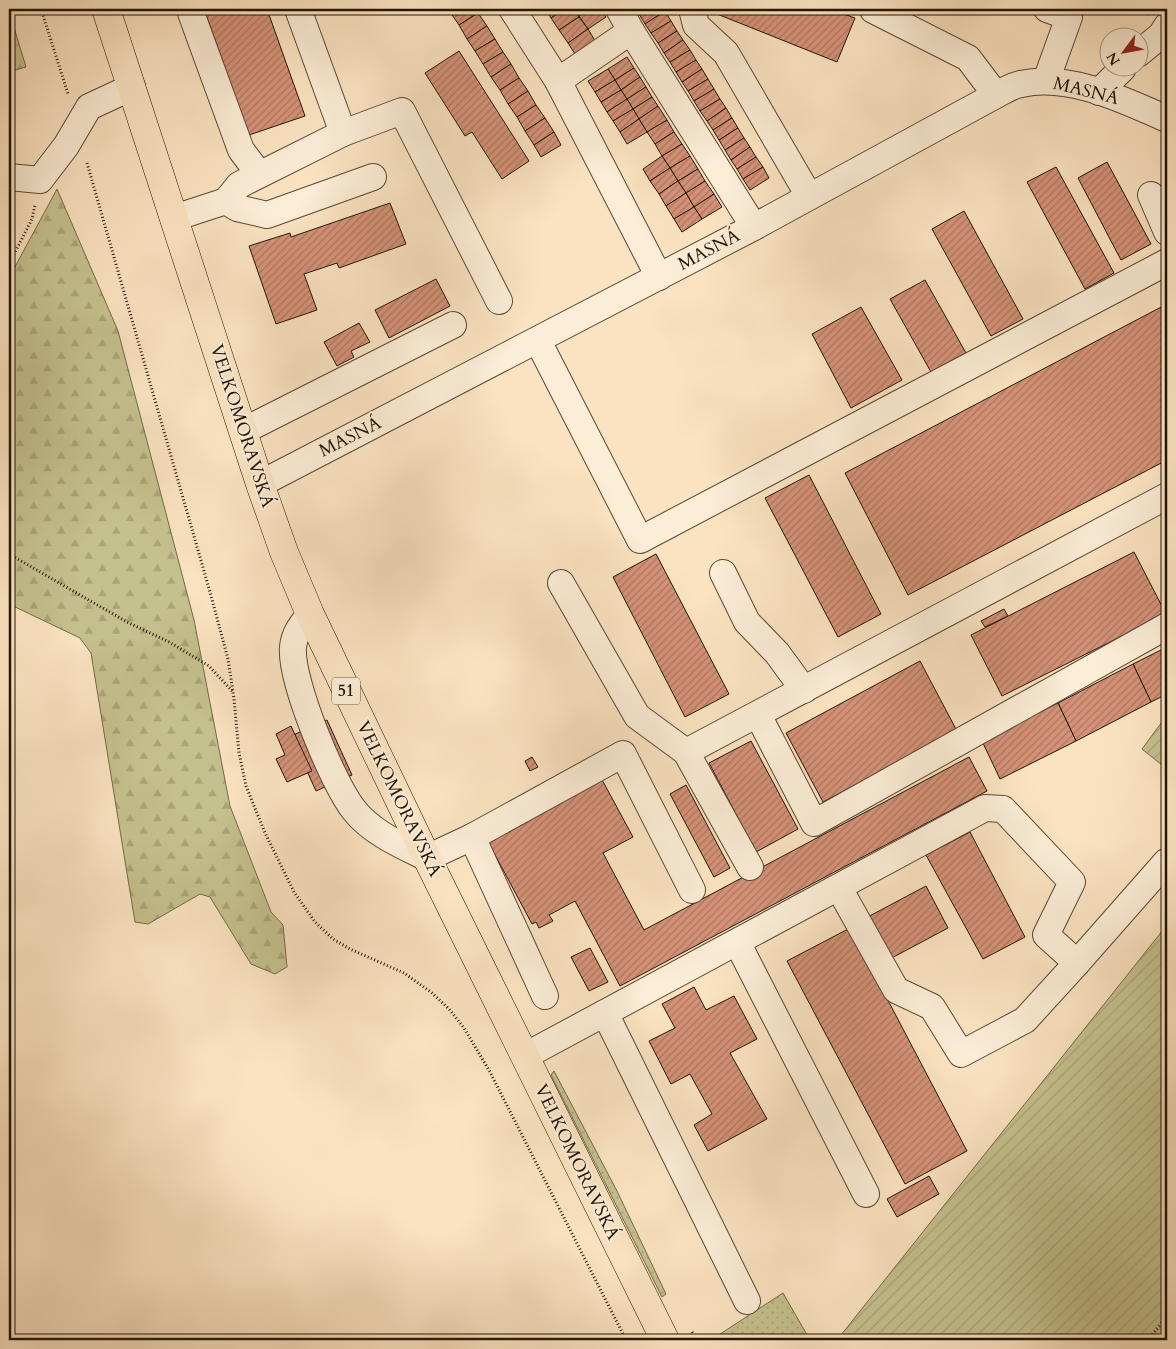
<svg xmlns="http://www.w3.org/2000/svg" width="1176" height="1349" font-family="Cardo,serif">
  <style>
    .grass { fill: url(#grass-dots); stroke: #736a49 }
    .forest { fill: url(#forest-firs); stroke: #736a49 }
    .garden { fill: url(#garden-furrows); stroke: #736a49 }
    .building { fill: url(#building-hatch); stroke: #211404 }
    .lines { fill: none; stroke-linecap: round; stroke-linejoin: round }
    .minor-casing { stroke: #584833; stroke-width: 28 }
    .major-casing { stroke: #211404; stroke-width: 29 }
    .path { stroke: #211404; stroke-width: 3; stroke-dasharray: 1 2.5; stroke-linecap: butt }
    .minor { stroke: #fcedd7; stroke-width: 26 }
    .major { stroke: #fbe3c1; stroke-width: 28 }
    .labels { text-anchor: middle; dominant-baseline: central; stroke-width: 4; stroke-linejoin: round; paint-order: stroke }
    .shield { fill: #fcedd7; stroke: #635543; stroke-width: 1 }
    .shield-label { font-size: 16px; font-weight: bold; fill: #211404 }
    .street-label { font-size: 18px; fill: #211404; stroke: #fcedd7 }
  </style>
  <defs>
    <pattern id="grass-dots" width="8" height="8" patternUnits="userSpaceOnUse" patternTransform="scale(1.25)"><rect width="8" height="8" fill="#c5c18e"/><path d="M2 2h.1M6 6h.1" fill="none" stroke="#a9a579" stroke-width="1.8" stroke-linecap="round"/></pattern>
    <pattern id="forest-firs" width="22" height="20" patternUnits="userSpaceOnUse" patternTransform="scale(1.25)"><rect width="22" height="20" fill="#c5c18e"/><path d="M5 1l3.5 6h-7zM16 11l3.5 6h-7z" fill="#a9a579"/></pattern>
    <pattern id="garden-furrows" width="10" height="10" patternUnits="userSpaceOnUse" patternTransform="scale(1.25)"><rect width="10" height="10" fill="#c5c18e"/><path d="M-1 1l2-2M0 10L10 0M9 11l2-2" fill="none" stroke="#a9a579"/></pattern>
    <pattern id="building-hatch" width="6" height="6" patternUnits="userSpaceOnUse" patternTransform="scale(1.25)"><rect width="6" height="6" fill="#d59278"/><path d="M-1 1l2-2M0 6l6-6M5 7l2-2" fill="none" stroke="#ac7660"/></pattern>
  </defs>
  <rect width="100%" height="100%" fill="#fbe3c1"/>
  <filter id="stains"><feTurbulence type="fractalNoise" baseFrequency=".004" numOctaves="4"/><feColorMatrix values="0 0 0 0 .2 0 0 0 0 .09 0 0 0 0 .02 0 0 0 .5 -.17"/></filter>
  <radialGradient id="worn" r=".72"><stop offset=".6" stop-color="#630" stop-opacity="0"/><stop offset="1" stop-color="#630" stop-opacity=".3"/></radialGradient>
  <g class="grass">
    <path d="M554 1071 617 1191 666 1294 662 1297 551 1075Z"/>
    <path d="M783 1293 810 1340H711Z"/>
  </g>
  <g class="forest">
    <path d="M9 11 26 67 9 72Z"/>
    <path d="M57 189 118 331 194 620 230 806 271 912 283 925 287 967 275 974 251 964 210 897 200 894 148 924 135 922 91 653 80 638 9 604V278Z"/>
  </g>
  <g class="garden">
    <path d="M1167 715V769L1142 749Z"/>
    <path d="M1167 925V1340H837Z"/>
  </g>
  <g class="building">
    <path d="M204 9H267L305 116 249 135Z"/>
    <path d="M455 9H476L478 13 459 25 450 12Z"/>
    <path d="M545 9H565L551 18Z"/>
    <path d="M565 9H574L579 17 559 30 551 18Z"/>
    <path d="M590 9H600L606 17 588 29 579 16Z"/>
    <path d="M647 9H663L665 11 645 24 639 14Z"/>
    <path d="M708 9H830L855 18 837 62 707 10Z"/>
    <path d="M1131 9H1150L1148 15Z"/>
    <path d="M665 11 671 21 651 33 645 24Z"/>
    <path d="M478 13 487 26 467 39 459 25Z"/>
    <path d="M579 17 588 29 568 43 559 30Z"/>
    <path d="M671 21 677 31 658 43 651 33Z"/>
    <path d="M487 26 495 39 475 51 467 39Z"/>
    <path d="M588 29 597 44 577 57 568 43Z"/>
    <path d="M677 31 683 40 664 53 658 43Z"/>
    <path d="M495 39 503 52 483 64 475 51Z"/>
    <path d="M683 40 690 50 670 62 664 53Z"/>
    <path d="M690 50 696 60 676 72 670 62Z"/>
    <path d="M459 51 529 161 502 179 472 132 465 136 425 73Z"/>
    <path d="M503 52 511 64 491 77 483 64Z"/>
    <path d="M627 57 634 68 615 80 608 69Z"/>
    <path d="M696 60 702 69 682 82 676 72Z"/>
    <path d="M511 64 519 78 500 90 491 77Z"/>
    <path d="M634 68 640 77 621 90 615 80Z"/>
    <path d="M608 69 615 80 595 92 588 81Z"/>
    <path d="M702 69 708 79 688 91 682 82Z"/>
    <path d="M640 77 646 87 627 99 621 90Z"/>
    <path d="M519 78 528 91 508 104 500 90Z"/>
    <path d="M708 79 714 89 694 101 688 91Z"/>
    <path d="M615 80 621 90 601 102 595 92Z"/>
    <path d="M646 87 652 97 633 109 627 99Z"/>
    <path d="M714 89 720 99 700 111 694 101Z"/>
    <path d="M621 90 627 99 607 112 601 102Z"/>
    <path d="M528 91 536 105 517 117 508 104Z"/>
    <path d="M652 97 658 106 639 119 633 109Z"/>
    <path d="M627 99 633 109 613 121 607 112Z"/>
    <path d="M720 99 726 108 707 121 700 111Z"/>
    <path d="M536 105 545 118 525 131 517 117Z"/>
    <path d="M658 106 667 120 647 132 639 119Z"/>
    <path d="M726 108 732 118 713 130 707 121Z"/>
    <path d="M633 109 639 119 620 132 613 121Z"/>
    <path d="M545 118 554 132 534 145 525 131Z"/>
    <path d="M732 118 738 128 719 140 713 130Z"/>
    <path d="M639 119 647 132 627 144 620 132Z"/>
    <path d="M667 120 674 132 655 144 647 132Z"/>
    <path d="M738 128 744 138 725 150 719 140Z"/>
    <path d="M554 132 561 145 541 157 534 145Z"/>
    <path d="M674 132 682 144 662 156 655 144Z"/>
    <path d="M744 138 750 147 731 160 725 150Z"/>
    <path d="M682 144 690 156 670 168 662 156Z"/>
    <path d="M750 147 756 157 737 169 731 160Z"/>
    <path d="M662 156 670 168 650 181 643 169Z"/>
    <path d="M690 156 698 169 678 181 670 168Z"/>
    <path d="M756 157 763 167 743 179 737 169Z"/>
    <path d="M1107 162 1151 244 1121 260 1078 178Z"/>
    <path d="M763 167 769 178 750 190 743 179Z"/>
    <path d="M1056 167 1114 273 1085 289 1027 182Z"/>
    <path d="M670 168 678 181 659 194 650 181Z"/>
    <path d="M698 169 705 181 686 193 678 181Z"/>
    <path d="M678 181 686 193 666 206 659 194Z"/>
    <path d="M705 181 714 194 694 207 686 193Z"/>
    <path d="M686 193 694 207 674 219 666 206Z"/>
    <path d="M714 194 722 207 702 219 694 207Z"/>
    <path d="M390 203 406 244 339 268 337 263 304 274 317 310 276 324 249 246 290 233 291 237Z"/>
    <path d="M694 207 702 219 682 232 674 219Z"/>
    <path d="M964 211 1023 319 991 336 932 229Z"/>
    <path d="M436 279 450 306 389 338 375 310Z"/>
    <path d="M925 280 966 353 931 372 890 299Z"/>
    <path d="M1167 304V460L908 595 845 473Z"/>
    <path d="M861 307 902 380 851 408 812 334Z"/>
    <path d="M359 323 370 342 351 351 354 357 337 366 324 342Z"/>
    <path d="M809 475 881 614 838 637 765 498Z"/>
    <path d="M1134 552 1166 614 1002 696 971 635Z"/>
    <path d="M656 554 729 694 685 717 613 577Z"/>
    <path d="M1004 609 1008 616 985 627 981 621Z"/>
    <path d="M1167 647V694L1151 702 1133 664Z"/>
    <path d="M920 661 957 731 823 802 786 733Z"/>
    <path d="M1133 664 1151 702 1076 741 1058 703Z"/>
    <path d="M1058 703 1076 741 1000 779 982 741Z"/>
    <path d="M327 720 352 775 316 791 291 736Z"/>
    <path d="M291 726 312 771 287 782 276 759 285 755 276 734Z"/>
    <path d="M751 741 798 829 756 852 709 763Z"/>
    <path d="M532 757 538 767 530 771 525 761Z"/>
    <path d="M969 757 987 791 620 986 575 901 549 915 553 921 539 928 536 922 532 924 486 838 600 776 633 837 603 853 644 930Z"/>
    <path d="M686 785 730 868 714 877 670 794Z"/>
    <path d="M970 832 1025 937 983 959 926 855Z"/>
    <path d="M926 886 948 928 886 961 864 919Z"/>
    <path d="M850 928 967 1151 905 1184 787 961Z"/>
    <path d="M590 948 608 982 589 991 571 957Z"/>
    <path d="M694 987 706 1010 734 996 757 1039 730 1053 767 1119 708 1151 694 1125 712 1114 690 1074 671 1084 649 1041 675 1028 662 1004Z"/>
    <path d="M929 1176 939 1194 897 1217 887 1199Z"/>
  </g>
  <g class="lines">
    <g class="minor-casing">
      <g id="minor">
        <path d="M298 9 343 133"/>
        <path d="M512 9 558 81 659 277"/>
        <path d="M619 9 631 31 754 227"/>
        <path d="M692 9 696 25 726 53 809 196"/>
        <path d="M873 10 968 58 996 95"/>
        <path d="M191 13 241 150 259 174"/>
        <path d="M1138 54 1161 35 1167 26"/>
        <path d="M558 81 631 31"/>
        <path d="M1046 81 1069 17 1047 9"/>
        <path d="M1099 92 1123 68"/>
        <path d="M9 177 40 180 66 146 89 107 132 87"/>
        <path d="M373 177 267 215 237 208 226 201 239 185 343 133 402 111 499 301"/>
        <path d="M1151 195 1167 232"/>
        <path d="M174 218 226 201"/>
        <path d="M538 341 640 540 1167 262"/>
        <path d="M243 431 453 325"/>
        <path d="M260 484 754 227 996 95C1004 91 1013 85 1021 84 1069 73 1124 100 1167 119"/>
        <path d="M723 573 747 622 777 653 804 690"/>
        <path d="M561 583 637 716 686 752 1167 496"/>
        <path d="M310 614C302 624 294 634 293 647 290 680 333 784 354 810 372 833 401 845 427 858L472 837 545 996"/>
        <path d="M758 715 814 823 1167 626"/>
        <path d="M686 752 750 867"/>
        <path d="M472 837 623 754 692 890"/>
        <path d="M737 942 866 1194"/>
        <path d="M1077 963 1166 862"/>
        <path d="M605 1013 747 1301"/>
        <path d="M525 1056 985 808 1003 809 1072 882 1046 935 1077 963 1025 1020 961 1054 932 1007 896 990 839 888"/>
      </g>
    </g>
    <g class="major-casing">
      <path id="major" d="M106 9 260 484 284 552 310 614 427 858 665 1340"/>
    </g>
    <g class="path">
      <path d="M41 9 68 94"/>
      <path d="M87 163 210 592 228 659 234 699 239 753 246 786 265 833 294 892 315 922 333 939 350 949 404 973 431 992 449 1009 464 1028 490 1072 626 1340"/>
      <path d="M9 264 32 219 35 205"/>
      <path d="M9 554 127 622 169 642 209 666 233 692"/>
      <path d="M692 1332 696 1340"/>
      <path d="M1148 1340 1167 1316"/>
    </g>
    <use href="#minor" class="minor"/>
    <use href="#major" class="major"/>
  </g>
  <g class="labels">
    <rect class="shield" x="332" y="677.5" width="28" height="27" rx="4"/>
    <g class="shield-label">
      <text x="346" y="691">51</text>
    </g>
    <g class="street-label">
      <text transform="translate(1086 91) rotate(14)">MASNÁ</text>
      <text transform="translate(709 250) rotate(-28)">MASNÁ</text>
      <text transform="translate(242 426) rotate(72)">VELKOMORAVSKÁ</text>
      <text transform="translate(350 437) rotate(-27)">MASNÁ</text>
      <text transform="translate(399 799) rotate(64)">VELKOMORAVSKÁ</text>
      <text transform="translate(577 1162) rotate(64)">VELKOMORAVSKÁ</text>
    </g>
  </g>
  <rect width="1176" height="1349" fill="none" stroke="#fbe3c1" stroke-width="30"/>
  <rect x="10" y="10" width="1156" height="1329" fill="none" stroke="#211404" stroke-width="2.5"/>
  <rect x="15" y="15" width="1146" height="1319" fill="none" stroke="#211404"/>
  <g transform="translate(1124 52) rotate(238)"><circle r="24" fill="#fcedd7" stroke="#a49683"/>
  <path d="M0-4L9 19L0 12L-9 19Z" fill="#8f2418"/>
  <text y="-8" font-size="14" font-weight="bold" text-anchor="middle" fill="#211404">N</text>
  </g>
  <rect width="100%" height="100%" filter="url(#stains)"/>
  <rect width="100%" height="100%" fill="url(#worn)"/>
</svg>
